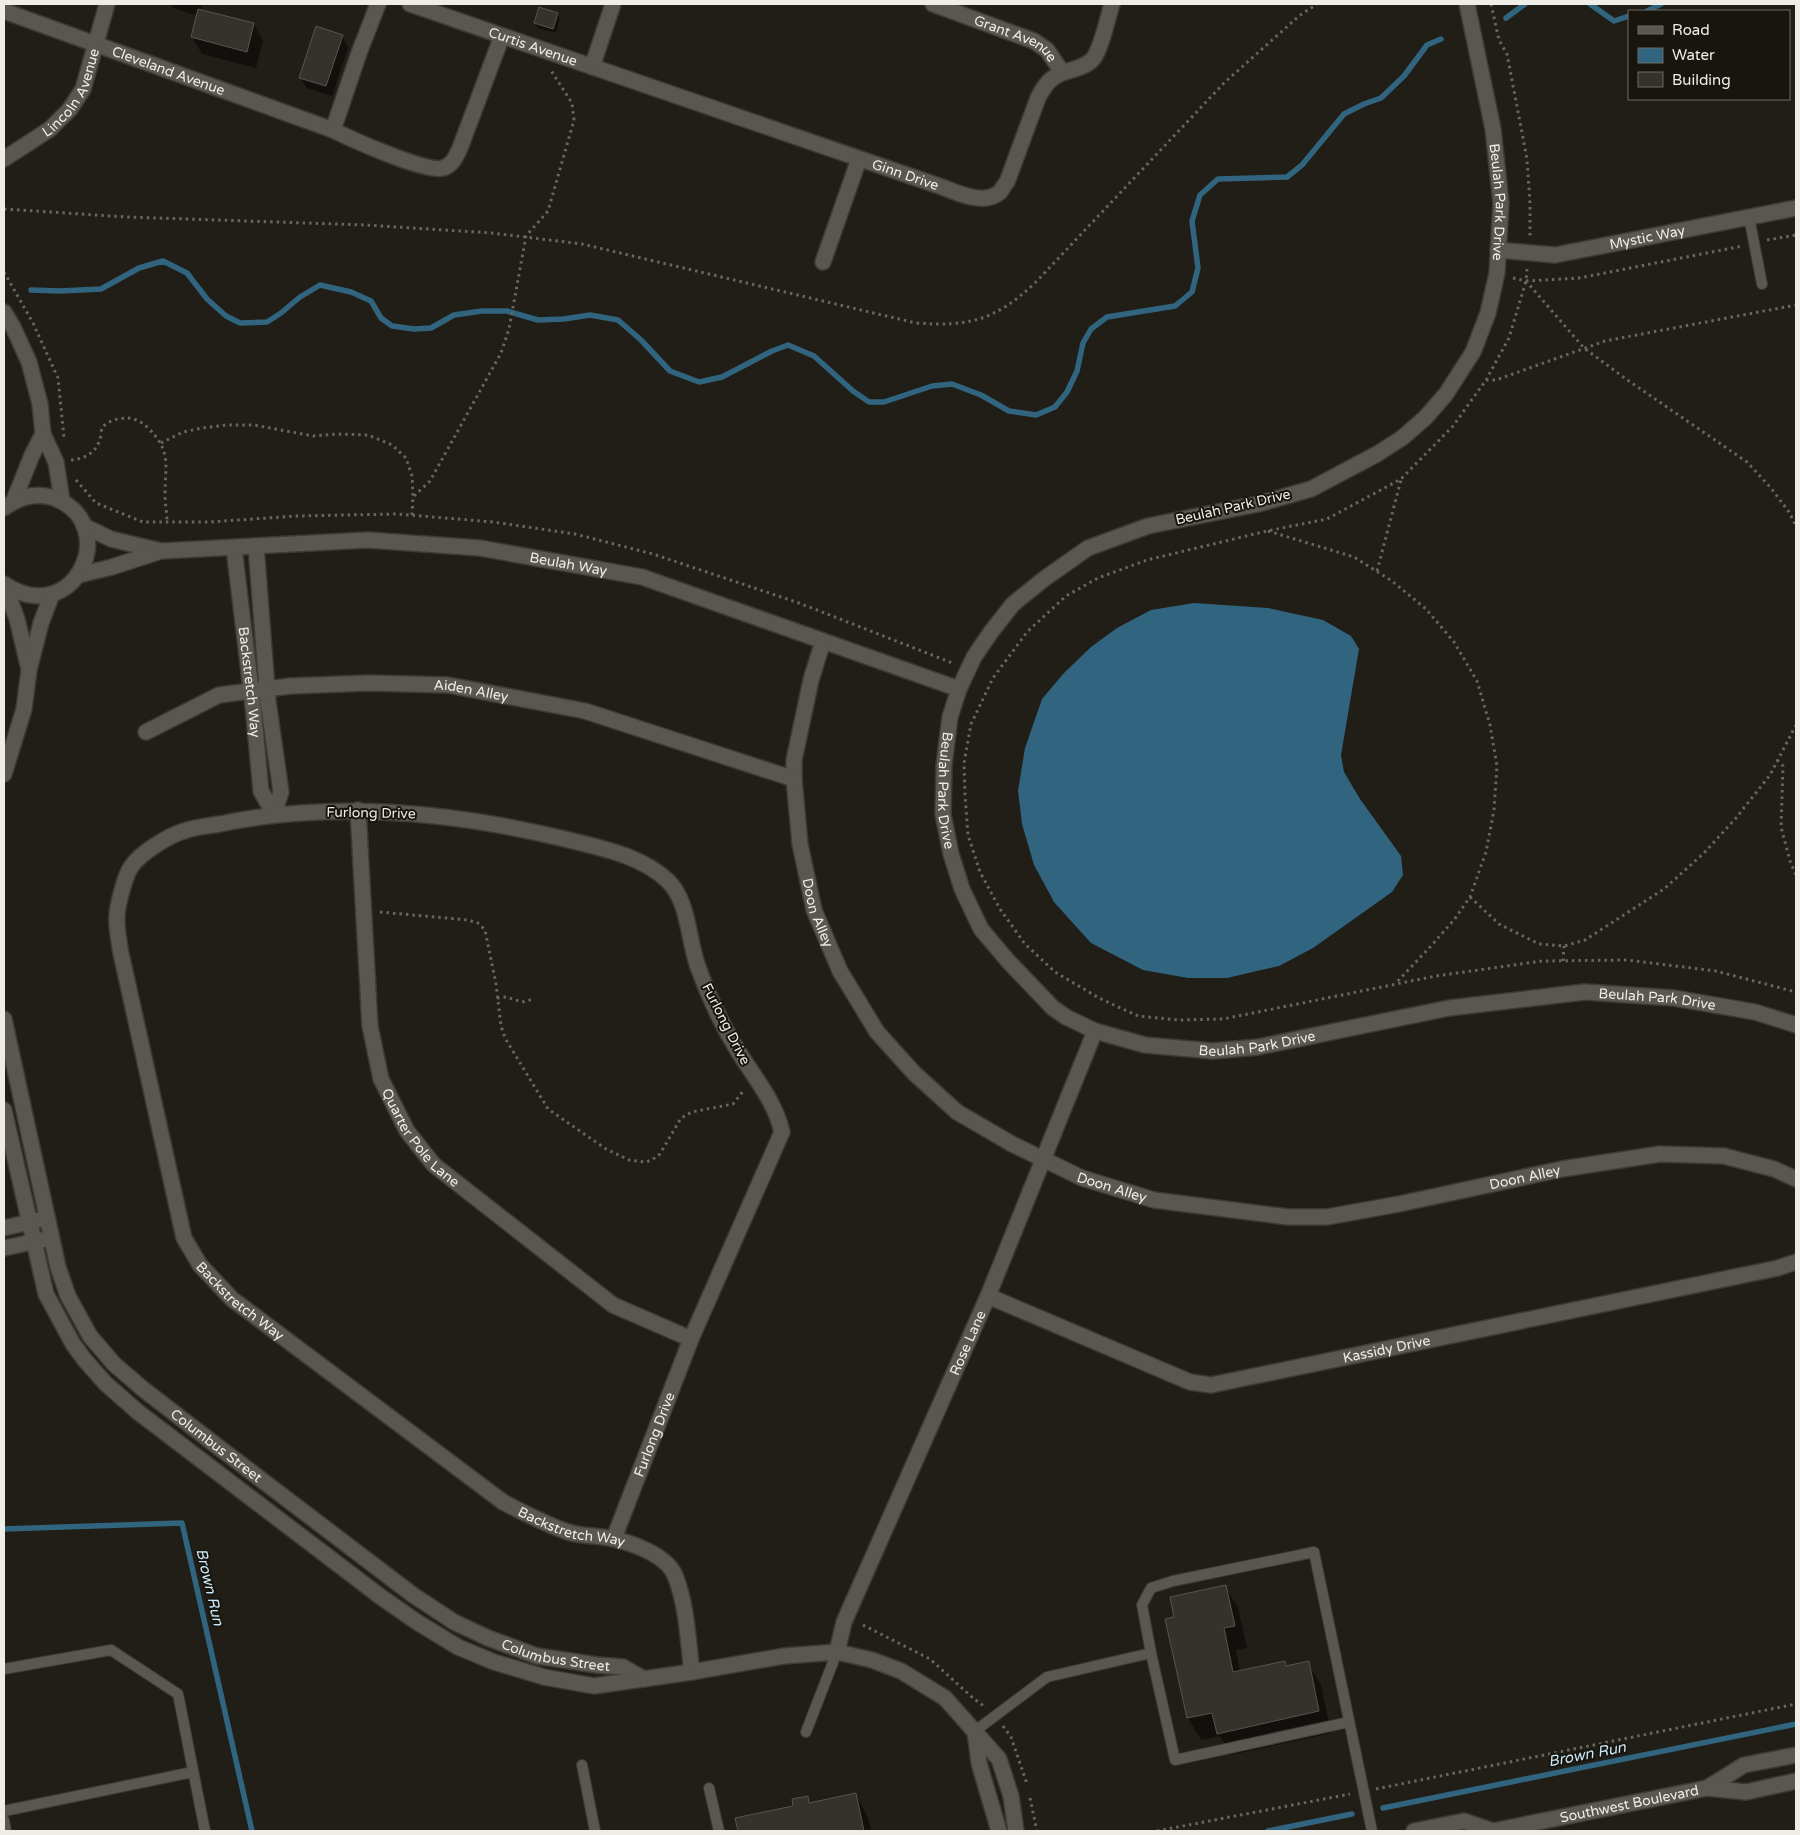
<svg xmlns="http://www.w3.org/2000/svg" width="1800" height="1835" font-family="'Varela Round',sans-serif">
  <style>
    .water { fill: #31657f }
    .shadow { fill: #0007 }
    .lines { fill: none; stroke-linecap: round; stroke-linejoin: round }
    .stream { stroke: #31657f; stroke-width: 5.5 }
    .building { fill: #34322b; stroke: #57554d }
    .lane-casing { stroke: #3c3a36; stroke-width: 12 }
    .street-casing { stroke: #3c3a36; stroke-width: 18 }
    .secondary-casing { stroke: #3c3a36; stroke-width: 18 }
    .path { stroke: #686660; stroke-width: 3; stroke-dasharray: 2.5 4; stroke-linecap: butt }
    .lane { stroke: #59574f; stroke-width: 10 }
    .street { stroke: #59574f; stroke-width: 15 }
    .secondary { stroke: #59574f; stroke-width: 15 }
    .labels { text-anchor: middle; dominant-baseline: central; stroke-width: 4; stroke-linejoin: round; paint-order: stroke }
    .street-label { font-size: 14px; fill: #eeede8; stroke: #17150e }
    .water-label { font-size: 15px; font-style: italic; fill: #c9e7f8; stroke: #17150e }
  </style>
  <rect width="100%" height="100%" fill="#201e17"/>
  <path class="water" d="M1194 603 1268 608 1323 620 1351 636 1359 649 1341 755 1344 772 1360 799 1401 856 1403 875 1392 892 1313 948 1279 966 1227 978H1188L1143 970 1091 943 1054 902 1034 865 1022 824 1018 791 1025 748 1042 699 1064 673 1091 647 1117 628 1151 610Z"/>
  <g class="shadow">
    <path d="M171 4H203L201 11 254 24 263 41 256 68 202 54 192 37 198 16 173 8Z"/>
    <path d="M557 14 560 19 556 33 538 28 535 23Z"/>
    <path d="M342 36 348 47 332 96 307 88 300 77Z"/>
    <path d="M1225 1586 1238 1608 1247 1648 1236 1650 1240 1672 1284 1662 1287 1667 1308 1663 1321 1685 1331 1733 1231 1755 1220 1736 1201 1740 1188 1718 1167 1620 1175 1618Z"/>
    <path d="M856 1795 868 1817 871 1831H739L736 1819 795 1807 807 1797 811 1804Z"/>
  </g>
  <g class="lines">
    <g class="stream">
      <path d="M1590 4 1614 21 1629 16"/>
      <path d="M1647 11 1661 4"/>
      <path d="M1506 18 1525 4"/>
      <path d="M31 290 60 291 101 289 139 268 163 261 187 273 207 299 226 316 240 323 267 322 281 313 300 297 320 285 351 292 371 301 381 318 392 326 414 329 431 328 454 315 482 311H507L538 320 564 319 590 315 618 320 641 340 670 371 699 382 722 377 772 351 788 345 814 356 853 391 869 402H884L932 386 952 384 981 395 1009 411 1036 415 1055 407 1067 392 1077 371 1083 343 1091 329 1107 317 1175 306 1192 292 1198 268 1192 221 1200 195 1218 179 1287 177 1302 165 1344 114 1364 104 1381 98 1404 76 1427 45 1441 39"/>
      <path d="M4 1529 182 1523 252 1831"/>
      <path d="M1383 1808 1796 1724"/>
      <path d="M1268 1831 1352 1814"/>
    </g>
  </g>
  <g class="building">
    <path d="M539 7 558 13 553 29 534 23Z"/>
    <path d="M198 9 254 23 247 52 191 37Z"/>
    <path d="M316 26 343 35 326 86 299 78Z"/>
    <path d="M1226 1585 1235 1626 1224 1628 1233 1672 1285 1661 1286 1666 1309 1661 1319 1711 1217 1734 1212 1713 1187 1718 1165 1619 1174 1617 1170 1597Z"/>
    <path d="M856 1793 864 1831H738L735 1818 793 1806 792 1799 808 1796 809 1803Z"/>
  </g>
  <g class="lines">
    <g class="lane-casing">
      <g id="lane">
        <path d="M1749 217 1762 284"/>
        <path d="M1151 1653 1175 1760 1349 1722"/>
        <path d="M4 1669 111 1650 178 1694 205 1831"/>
        <path d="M975 1731 1047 1677 1151 1653 1142 1605 1151 1588 1173 1581 1314 1552 1372 1831"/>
        <path d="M806 1732 837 1652"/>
        <path d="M582 1765 595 1831"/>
        <path d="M709 1788 719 1831"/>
        <path d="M4 1811 193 1772"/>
        <path d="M4 1820 6 1831"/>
      </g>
    </g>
    <g class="street-casing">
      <g id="street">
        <path id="s1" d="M410 4 942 187C958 193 984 206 1000 192 1002 190 1004 185 1007 182L1038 98C1044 86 1051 76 1065 72 1074 69 1086 67 1093 59 1101 49 1108 17 1112 4"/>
        <path id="s2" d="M933 4 1034 41 1047 50 1062 72"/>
        <path id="s3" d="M1467 4 1493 129 1501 203 1497 273 1488 313 1473 352 1446 394 1425 418 1402 438 1377 454 1311 489 1258 504 1148 526 1088 548 1044 579 1013 604 991 632 974 657 959 689 950 717 944 765 943 814 951 854 962 889 981 929 1008 961 1053 1008 1066 1017 1095 1031 1145 1045 1213 1051 1258 1047 1449 1008 1585 992 1674 998 1755 1012 1796 1025"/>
        <path id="s4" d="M4 11 333 130C351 139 426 173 443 168 453 165 456 156 460 148L502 36"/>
        <path d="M592 67 613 4"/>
        <path d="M333 130 359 53 378 4"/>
        <path id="s5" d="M4 159 50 129 70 109 83 89 107 4"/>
        <path id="s6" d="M1498 250 1555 255 1796 208"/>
        <path d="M823 262 859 159"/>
        <path d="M84 526 111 539 161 551"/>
        <path d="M256 546 268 701 281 792 274 814"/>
        <path id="s7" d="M234 548 253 706 261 791 274 814"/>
        <path id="s8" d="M79 575 112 567 161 551 368 540 480 548 642 577 959 689"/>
        <path id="s9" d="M823 641 811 680 794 760V779L800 844 814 910 840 971 877 1032 914 1073 957 1112 1012 1144 1082 1178 1154 1200 1288 1217H1327L1399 1204 1562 1169 1660 1154 1724 1156 1774 1169 1796 1179"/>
        <path id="s10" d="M146 732 219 695 290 686 369 683 448 685 585 711 794 779"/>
        <path id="s11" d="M358 810 370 1026 381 1079 407 1131 434 1165 613 1305 691 1339"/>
        <path d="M4 1228 47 1218"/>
        <path d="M4 1248 51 1238"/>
        <path id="s12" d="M988 1296 1190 1382 1211 1385 1778 1268 1796 1262"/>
        <path id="s13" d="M614 1538 691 1339 782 1132C775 1101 754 1077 738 1051 722 1025 708 995 698 967 688 940 689 901 668 881 641 855 600 848 565 839 453 812 335 800 220 824 208 826 195 827 184 831 168 836 140 853 131 867 125 875 117 907 117 916 116 927 119 939 120 949L184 1238 200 1265 232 1299 503 1502C524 1513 545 1524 568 1532 583 1537 599 1535 614 1539 635 1544 669 1556 676 1578 687 1607 688 1641 692 1672"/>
        <path id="s14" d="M837 1652 844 1622 988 1296 1095 1031"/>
      </g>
    </g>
    <g class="secondary-casing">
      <g id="secondary">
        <path d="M4 312 13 327 29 362 40 404 43 434 56 462 62 501"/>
        <path d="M14 500 32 455 43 434"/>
        <path d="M4 508C19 497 36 492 54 498 123 524 75 631 4 584"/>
        <path d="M4 585 17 619 29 669"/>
        <path d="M4 774 24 709 29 670 41 623 52 594"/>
        <path id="s15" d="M4 1019 58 1267 68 1296 90 1336 114 1364 143 1389 217 1446 413 1595 454 1622 488 1638 537 1656 597 1665 623 1667 644 1679"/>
        <path d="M4 1110 46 1294 73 1344 84 1359 105 1383 138 1412 381 1597 417 1622 458 1647 494 1662 544 1677 594 1686 692 1672 784 1656 837 1652 872 1660 901 1671 945 1698 999 1759 1011 1796 1016 1831"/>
        <path d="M975 1731 979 1763 999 1831"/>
        <path d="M1707 1788 1744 1765 1796 1755"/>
        <path d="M1414 1831 1464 1821 1493 1831"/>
        <path id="s16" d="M1493 1831 1707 1788 1746 1792 1796 1781"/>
      </g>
    </g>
    <g class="path">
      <path d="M1491 4 1499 40 1507 54 1527 159 1530 203V238"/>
      <path d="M4 209 127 217 365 225 492 233 582 244 916 323C969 327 995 320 1034 284L1224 83 1299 16 1317 4"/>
      <path d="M1767 240 1796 235"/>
      <path d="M1527 269 1526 281 1509 338 1486 380 1453 426 1401 479 1327 519 1267 531 1147 560 1098 578 1066 596 1027 632 993 678 971 724 964 763 965 795 968 835 980 872 1000 909 1025 944 1055 972 1099 998 1138 1016 1179 1020 1223 1019 1436 976 1542 961 1627 960 1716 971 1796 992"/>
      <path d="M4 272 33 323 58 378 64 438"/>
      <path d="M1513 278 1526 281 1584 348 1626 379 1747 462 1771 488 1789 512 1796 526"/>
      <path d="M1526 281 1579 278 1742 246"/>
      <path d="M1486 380H1496L1605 341 1796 305"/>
      <path d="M161 443 183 432 202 428 226 425H254L313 436 337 434 368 435 392 445 406 458 412 476 413 496"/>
      <path d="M71 460C84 459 96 453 100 439 101 436 101 431 102 428 107 421 119 418 127 418 134 418 142 422 147 427 172 451 165 464 165 495 165 504 167 513 167 522"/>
      <path d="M76 480 96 503 143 522H209L297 516 397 514 493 522 575 534 653 554 799 603 955 664"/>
      <path d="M412 515 413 497 430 481 501 353 509 329 526 236 548 211 574 120 572 103 550 69"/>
      <path d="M1268 531 1354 557 1392 581 1426 609 1454 642 1477 681 1490 725 1497 766 1494 810 1486 852 1470 897 1454 920 1430 947 1395 984"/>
      <path d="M1377 571 1401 480"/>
      <path d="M1777 760 1783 766 1781 827 1790 861 1796 875"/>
      <path d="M1470 897 1499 924 1539 944 1564 946 1585 940 1664 889 1704 853 1736 818 1770 775 1796 725"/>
      <path d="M380 912 468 920 478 923 485 930 496 984 501 1026 505 1038 548 1109 606 1149 629 1160 645 1162 652 1160 660 1154 681 1118 692 1112 733 1104 744 1090"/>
      <path d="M1563 961 1564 946"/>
      <path d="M497 998 506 997 522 1002 534 999"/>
      <path d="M863 1625 930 1659 973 1698 985 1707"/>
      <path d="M1003 1726 1011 1737 1027 1784"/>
      <path d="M1376 1789 1796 1704"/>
      <path d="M1030 1798 1037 1831"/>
      <path d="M1157 1831 1350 1794"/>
    </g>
    <use href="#lane" class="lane"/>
    <use href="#street" class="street"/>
    <use href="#secondary" class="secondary"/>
  </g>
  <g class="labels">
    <g class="street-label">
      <text stroke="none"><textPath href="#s2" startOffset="90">Grant Avenue</textPath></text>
      <text stroke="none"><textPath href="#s1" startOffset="130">Curtis Avenue</textPath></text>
      <text stroke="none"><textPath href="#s4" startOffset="175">Cleveland Avenue</textPath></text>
      <text stroke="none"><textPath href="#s5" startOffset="98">Lincoln Avenue</textPath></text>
      <text stroke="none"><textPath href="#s1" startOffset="524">Ginn Drive</textPath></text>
      <text stroke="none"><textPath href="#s3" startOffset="201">Beulah Park Drive</textPath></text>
      <text stroke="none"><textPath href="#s6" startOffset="151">Mystic Way</textPath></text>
      <text transform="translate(1233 507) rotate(-13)">Beulah Park Drive</text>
      <text stroke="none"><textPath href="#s8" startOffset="495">Beulah Way</textPath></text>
      <text stroke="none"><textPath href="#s7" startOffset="135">Backstretch Way</textPath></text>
      <text stroke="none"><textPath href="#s10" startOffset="335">Aiden Alley</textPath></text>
      <text stroke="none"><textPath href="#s3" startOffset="1101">Beulah Park Drive</textPath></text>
      <text transform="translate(371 813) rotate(1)">Furlong Drive</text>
      <text stroke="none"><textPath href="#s9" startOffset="278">Doon Alley</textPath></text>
      <text stroke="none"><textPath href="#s3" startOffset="1971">Beulah Park Drive</textPath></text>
      <text transform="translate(726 1024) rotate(63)">Furlong Drive</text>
      <text stroke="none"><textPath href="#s3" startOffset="1566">Beulah Park Drive</textPath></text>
      <text stroke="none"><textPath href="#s11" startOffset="342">Quarter Pole Lane</textPath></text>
      <text stroke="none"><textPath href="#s9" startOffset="1118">Doon Alley</textPath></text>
      <text stroke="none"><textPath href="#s9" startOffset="698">Doon Alley</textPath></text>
      <text stroke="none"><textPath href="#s13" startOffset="1746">Backstretch Way</textPath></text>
      <text stroke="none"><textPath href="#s14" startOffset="336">Rose Lane</textPath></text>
      <text stroke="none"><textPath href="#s12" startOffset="420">Kassidy Drive</textPath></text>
      <text stroke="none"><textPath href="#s13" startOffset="111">Furlong Drive</textPath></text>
      <text stroke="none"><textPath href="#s15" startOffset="498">Columbus Street</textPath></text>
      <text stroke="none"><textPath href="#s13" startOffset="2151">Backstretch Way</textPath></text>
      <text stroke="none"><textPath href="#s15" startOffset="902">Columbus Street</textPath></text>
      <text stroke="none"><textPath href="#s16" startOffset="139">Southwest Boulevard</textPath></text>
    </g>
    <g class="water-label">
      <text transform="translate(210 1587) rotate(77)">Brown Run</text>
      <text transform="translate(1587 1754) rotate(-11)">Brown Run</text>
    </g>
  </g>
  <rect width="1800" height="1835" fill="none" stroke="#eeede8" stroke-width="10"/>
  <rect x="1628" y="10" width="162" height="90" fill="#17150e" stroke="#6d6b65"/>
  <rect x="1638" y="26" width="25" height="8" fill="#59574f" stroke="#6d6b65"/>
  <text x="1672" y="35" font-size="15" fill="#eeede8">Road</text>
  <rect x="1638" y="48" width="25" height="15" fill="#31657f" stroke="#6d6b65"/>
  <text x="1672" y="60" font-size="15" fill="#eeede8">Water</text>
  <rect x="1638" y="72" width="25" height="15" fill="#34322b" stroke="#6d6b65"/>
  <text x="1672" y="85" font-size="15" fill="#eeede8">Building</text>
</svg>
